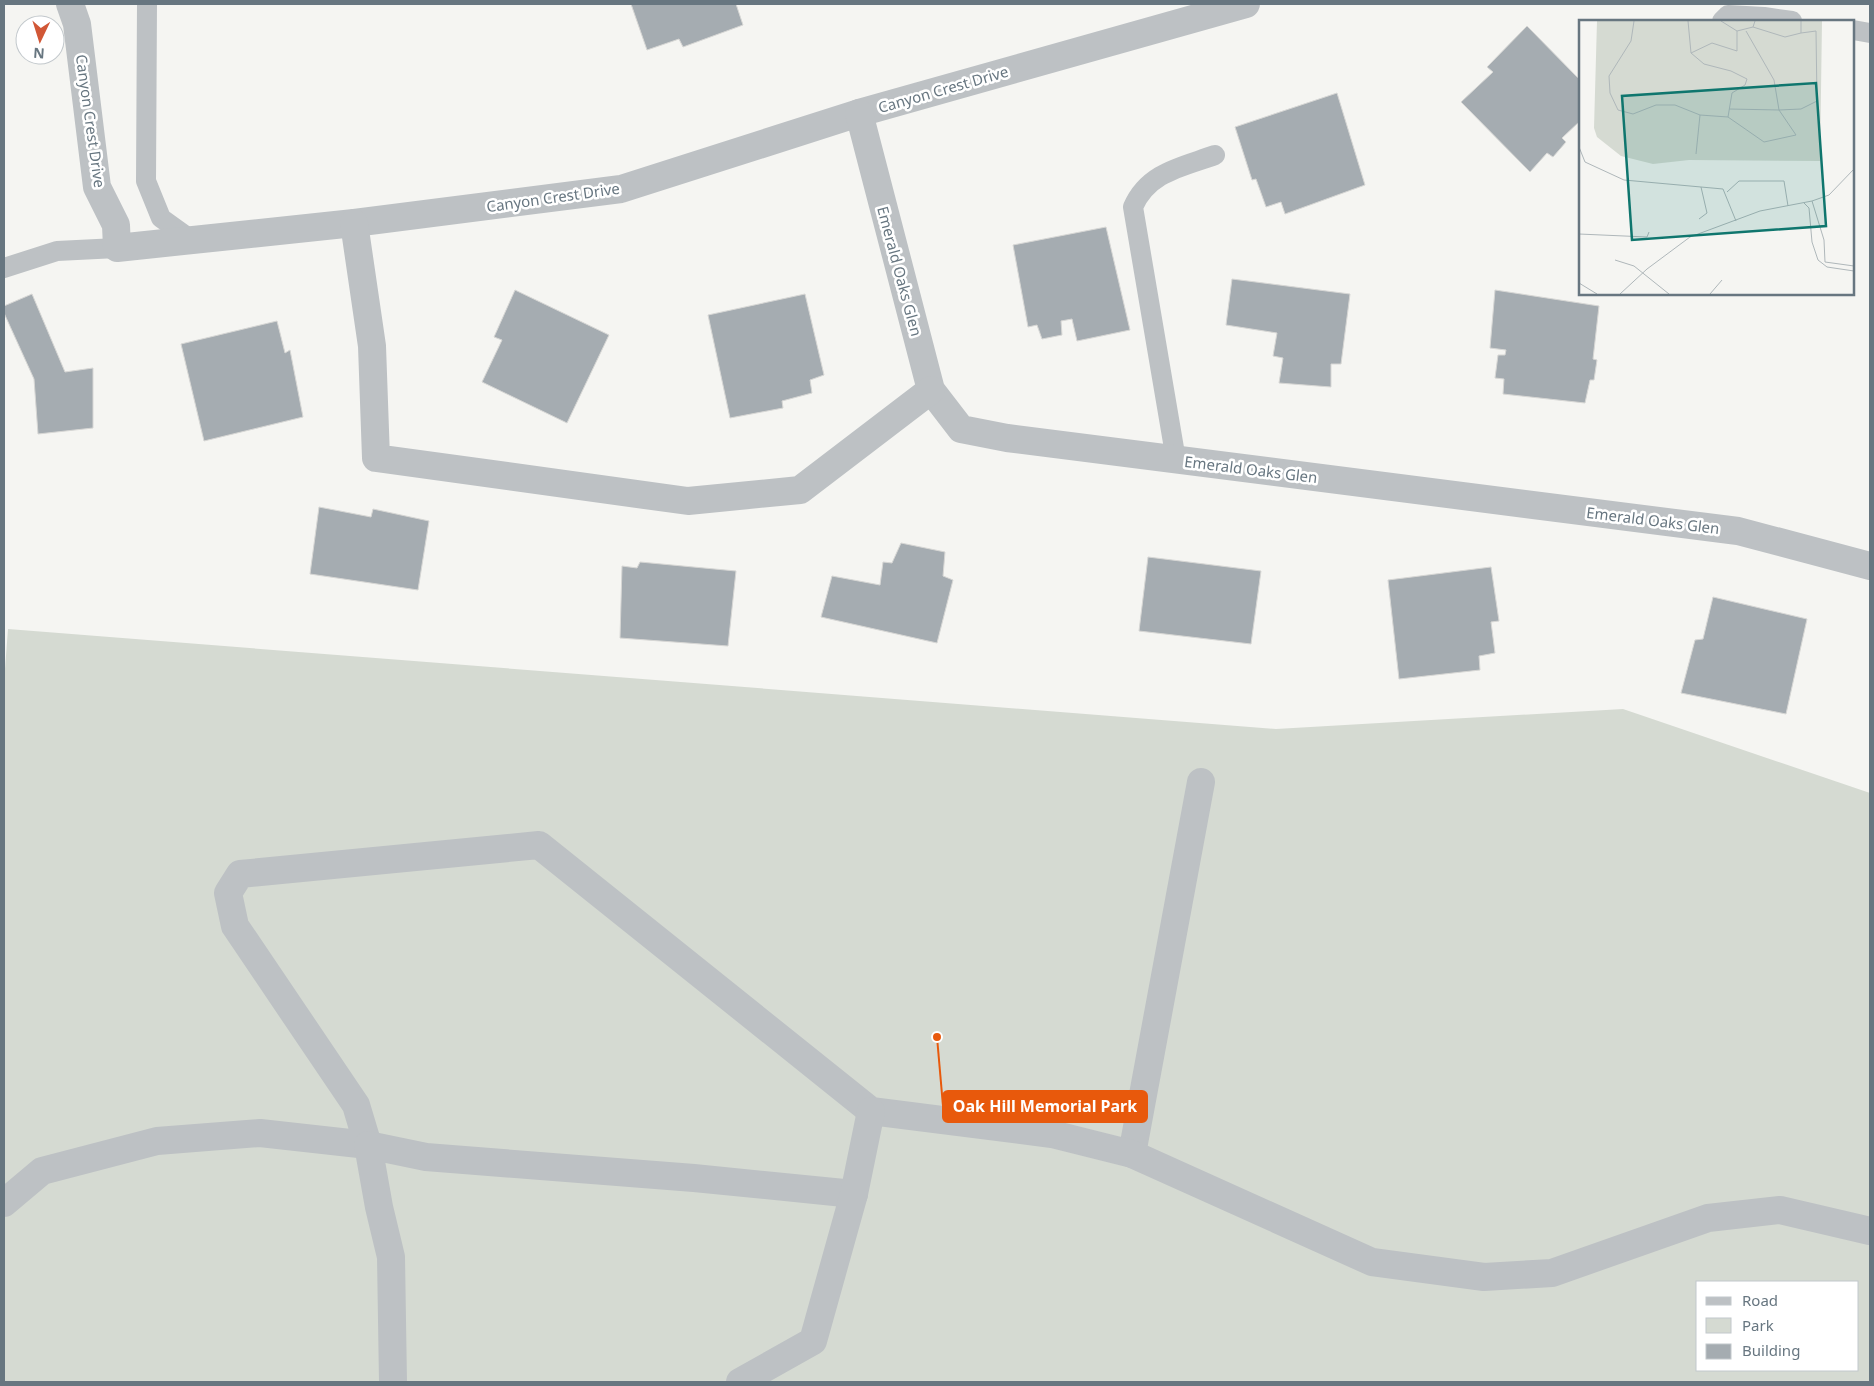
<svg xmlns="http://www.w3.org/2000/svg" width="1874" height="1386" font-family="'Noto Sans',sans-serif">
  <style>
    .green { fill: #d5dad2; fill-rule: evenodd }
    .building { fill: #a5acb1; stroke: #d7d7d5 }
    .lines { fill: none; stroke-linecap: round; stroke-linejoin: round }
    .service { stroke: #bdc1c4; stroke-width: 20 }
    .minor { stroke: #bdc1c4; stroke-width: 28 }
    .labels { text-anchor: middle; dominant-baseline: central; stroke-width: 5; stroke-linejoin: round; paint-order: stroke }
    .street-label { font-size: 15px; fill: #677680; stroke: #fff }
    .inset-road { fill: none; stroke: #afb7ba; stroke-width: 1 }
    .view { fill: #0f766e; fill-opacity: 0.15; stroke: #0f766e; stroke-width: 2.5 }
    .inset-edge { fill: none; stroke: #677680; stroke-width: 2.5 }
    .leader { fill: none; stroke: #e8590c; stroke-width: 2 }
    .callout-dot { fill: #e8590c; stroke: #fff; stroke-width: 2 }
    .callout { fill: #e8590c; stroke: #e8590c; stroke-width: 2 }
    .callout-label { font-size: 16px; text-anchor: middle; font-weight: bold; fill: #fff }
  </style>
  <rect width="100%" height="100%" fill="#f5f5f2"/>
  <path class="green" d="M8 629 1276 729 1623 709 1870 793V1382H4V682ZM1698 1282H1858V1370H1698Z"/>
  <g class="building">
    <path d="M631 4H736L743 25 683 47 679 39 647 50Z"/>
    <path d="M1527 26 1580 80V121L1562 138 1566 142 1553 157 1547 153 1530 172 1461 102 1493 72 1487 67Z"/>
    <path d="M1337 93 1365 185 1285 214 1281 202 1266 207 1256 179 1252 180 1235 127Z"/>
    <path d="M1106 227 1130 330 1077 341 1072 319 1061 321 1062 335 1042 339 1037 325 1028 327 1013 245Z"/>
    <path d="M1232 279 1350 294 1341 364H1331V387L1279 383 1283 358 1273 356 1277 333 1226 325Z"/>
    <path d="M515 290 609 335 567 423 482 382 502 340 494 337Z"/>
    <path d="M1495 290 1599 306 1593 359 1597 360 1594 380H1590L1585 403 1503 394 1504 379 1495 378 1498 355H1505L1506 350 1490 348Z"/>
    <path d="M32 294 65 372 93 368V428L38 434 34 379 4 313V306Z"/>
    <path d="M805 294 824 375 810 380 812 393 782 401 783 408 730 418 708 315Z"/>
    <path d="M277 321 285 353 290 350 303 417 204 441 181 344Z"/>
    <path d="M319 507 371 517 373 509 429 521 418 590 310 574Z"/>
    <path d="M901 543 945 552 943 576 953 580 937 643 821 617 832 576 880 585 883 562 892 563Z"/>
    <path d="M1148 557 1261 571 1251 644 1139 631Z"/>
    <path d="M640 562 736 571 728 646 620 638 622 566 637 568Z"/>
    <path d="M1491 567 1499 621 1491 622 1495 653 1479 656 1480 670 1399 679 1388 580Z"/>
    <path d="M1713 597 1807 619 1786 714 1681 693 1695 640 1703 639Z"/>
  </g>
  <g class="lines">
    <g class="service">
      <path d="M147 4 146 181 161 218 193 241"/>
      <path d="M1722 21 1728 15 1764 17 1792 21"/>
      <path d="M1853 30 1870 33"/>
      <path d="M4 268 57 251 117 248"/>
      <path d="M1176 460 1133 207C1148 172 1182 167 1215 155"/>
    </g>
    <g class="minor">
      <path d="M70 4 77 24 97 187 116 225 117 248 354 223 621 189 859 113 1246 4"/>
      <path d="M859 113 931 390 961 429 1007 438 1738 531 1870 566"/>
      <path d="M354 223 372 346 376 458 688 501 800 490 931 390"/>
      <path d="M1132 1154 1201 782"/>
      <path d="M4 1203 42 1171 157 1141 260 1133 368 1145 356 1105 235 926 228 893 240 874 539 845 871 1111 1052 1134 1132 1154 1372 1262 1484 1277 1552 1273 1708 1218 1780 1210 1870 1231"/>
      <path d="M393 1382 391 1257 379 1207 368 1145 426 1157 694 1178 854 1194"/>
      <path d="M740 1382 813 1341 854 1194 871 1111"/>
    </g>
  </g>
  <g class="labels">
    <g class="street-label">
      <text transform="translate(943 89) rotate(-16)">Canyon Crest Drive</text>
      <text transform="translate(91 121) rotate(82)">Canyon Crest Drive</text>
      <text transform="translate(553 197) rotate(-8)">Canyon Crest Drive</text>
      <text transform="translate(900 271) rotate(75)">Emerald Oaks Glen</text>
      <text transform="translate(1251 469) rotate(7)">Emerald Oaks Glen</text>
      <text transform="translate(1653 520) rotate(7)">Emerald Oaks Glen</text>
    </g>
  </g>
  <g transform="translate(1579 20)">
    <rect width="275" height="275" fill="#f5f5f2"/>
    <path d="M18 1H243L241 141 110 140 74 144 42 136 18 117 15 108Z" fill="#d5dad2"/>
    <path class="inset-road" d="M55 1 52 21 30 56 31 73 39 90 54 94 77 85H96L121 95 149 97 185 122 217 115 200 90 222 89 238 81 237 11 222 13M109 1 112 33M142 1 158 11M176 1 174 7 206 17 222 13V1M150 89 200 90 195 60 167 11M149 97 153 73 166 65 168 59 152 51 125 44 112 33 133 23 158 31V11L174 7M0 127 6 142 45 160 144 169 157 201M117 134 121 95M148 172 160 161H205L209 186M233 181 250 175 275 149M225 183 230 188 233 222 239 240 248 247 275 251M120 199 128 193 122 167M0 214 68 217 70 212M36 240 55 246 90 274M0 263 18 274M41 274 68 249 111 217 181 191 233 181 245 220 246 242 275 246M131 274 143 260"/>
    <path class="view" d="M237 63 247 206 53 220 43 76Z"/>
    <rect width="275" height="275" class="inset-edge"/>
  </g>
  <path class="leader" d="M937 1037L943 1106"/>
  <circle class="callout-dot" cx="937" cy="1037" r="5"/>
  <rect class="callout" x="943" y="1091" width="204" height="31" rx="5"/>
  <g class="callout-label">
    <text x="1045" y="1112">Oak Hill Memorial Park</text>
  </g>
  <rect width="1874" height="1386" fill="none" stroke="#677680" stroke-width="10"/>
  <rect x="1696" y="1281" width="162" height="90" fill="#ffffff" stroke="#c2c8cc"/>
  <rect x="1706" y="1297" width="25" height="8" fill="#bdc1c4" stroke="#c2c8cc"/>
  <text x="1742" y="1306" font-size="15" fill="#677680">Road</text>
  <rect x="1706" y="1318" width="25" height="15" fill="#d5dad2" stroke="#c2c8cc"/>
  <text x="1742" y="1331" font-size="15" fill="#677680">Park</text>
  <rect x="1706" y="1344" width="25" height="15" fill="#a5acb1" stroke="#c2c8cc"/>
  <text x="1742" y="1356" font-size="15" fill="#677680">Building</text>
  <g transform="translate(40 40) rotate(184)"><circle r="24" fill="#ffffff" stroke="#c2c8cc"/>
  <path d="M0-4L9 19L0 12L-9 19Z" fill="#d15736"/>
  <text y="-8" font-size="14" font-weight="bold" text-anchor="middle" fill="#677680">N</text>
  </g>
</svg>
